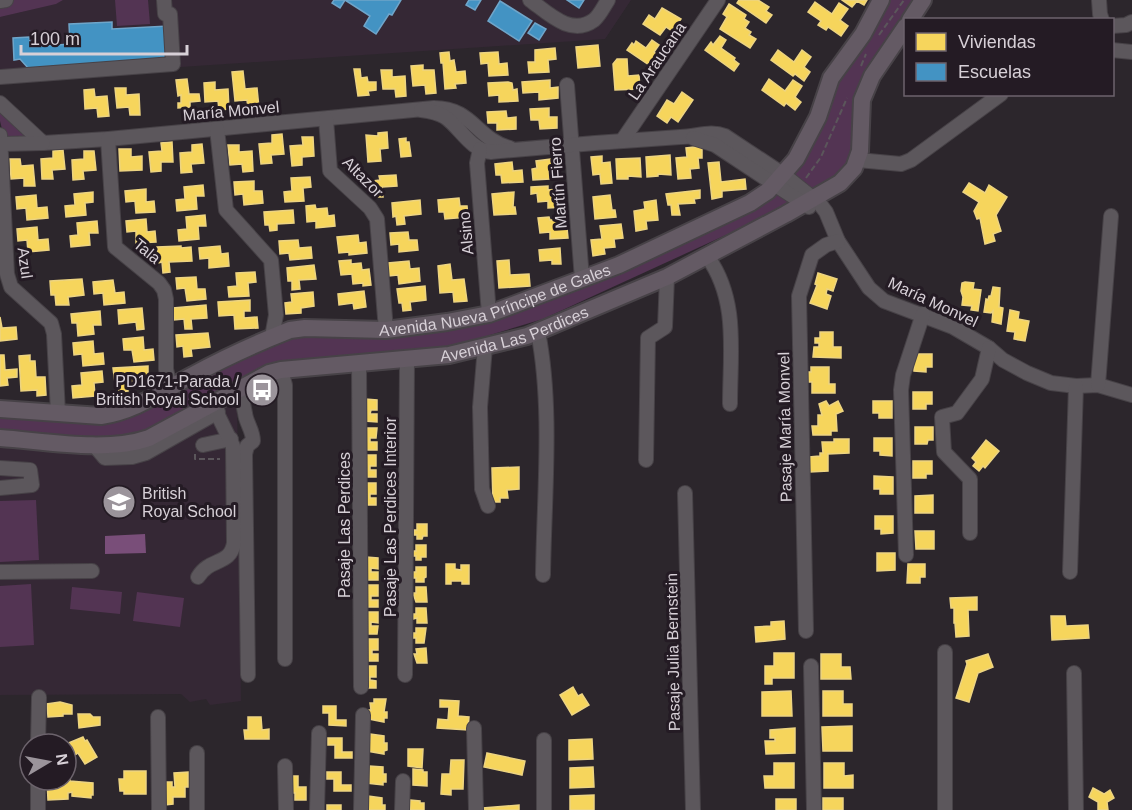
<svg xmlns="http://www.w3.org/2000/svg" width="1132" height="810" font-family="Arial,sans-serif">
  <style>
    .built { fill: #352835 }
    .green { fill: #533453 }
    .water { fill: #794e79 }
    .homes { fill: #f6d55c; stroke: #edd481; stroke-width: 1.5 }
    .schools { fill: #4393c3; stroke: #6fa5c9; stroke-width: 1.5 }
    .lines { fill: none; stroke-linecap: round; stroke-linejoin: round }
    .minor-casing { stroke: #474247; stroke-width: 16 }
    .major-casing { stroke: #474247; stroke-width: 20 }
    .path { stroke: #5b565b; stroke-width: 2; stroke-dasharray: 6 3; stroke-linecap: butt }
    .minor { stroke: #5c575c; stroke-width: 14 }
    .major { stroke: #645a64; stroke-width: 16 }
    .labels { text-anchor: middle; dominant-baseline: central; stroke-width: 6; stroke-linejoin: round; paint-order: stroke }
    .street-label { font-size: 16px; fill: #d7d0d7; stroke: #241b24 }
    .poi-label { font-size: 16px; fill: #d7d0d7; stroke: #241b24; text-anchor: end }
  </style>
  <rect width="100%" height="100%" fill="#2c262c"/>
  <g class="built">
    <path d="M63 0H631L605 39 0 79V17L55 4Z"/>
    <path d="M237 396 241 701 210 705 206 699 190 702 181 694 0 695V446Z"/>
  </g>
  <g class="green">
    <path d="M0 0H63L56 4 0 17Z"/>
    <path d="M115 0H148L150 24 117 26Z"/>
    <path d="M883 0H916L866 76 851 167 787 207 543 319 454 346 409 353 314 362 149 431 124 438 56 437 0 429V412L111 418 291 334 478 322 771 193 834 75Z"/>
    <path d="M0 107 36 139 5 141 0 121Z"/>
    <path d="M36 500 39 560 0 562V501Z"/>
    <path d="M31 584 34 645 0 647V586Z"/>
    <path d="M72 587 122 592 120 614 70 609Z"/>
    <path d="M137 592 184 598 180 627 133 621Z"/>
  </g>
  <path class="water" d="M145 534 146 553 105 554V536Z"/>
  <g class="homes">
    <path d="M739 0H758L769 7 766 11 772 15 766 23 737 3Z"/>
    <path d="M842 0H867L864 5 857 1 852 7Z"/>
    <path d="M815 2 832 14 839 3 848 9 840 20 848 26 841 36 828 27 826 30 818 25 821 21 808 12Z"/>
    <path d="M729 4 746 15 744 19 749 22 745 28 751 32 749 35 756 39 750 48 720 29 727 17 723 14Z"/>
    <path d="M662 8 681 19 672 31 666 27 660 35 643 24 649 15 655 19Z"/>
    <path d="M720 36 726 40 721 48 735 58 734 60 739 64 734 71 705 50 711 42 713 45Z"/>
    <path d="M652 40 659 45 654 52 657 55 655 58 658 59 652 67 627 50 632 43 634 45 636 41 646 48Z"/>
    <path d="M598 45 600 66 578 68 576 47Z"/>
    <path d="M555 48 556 59 548 60 549 72 529 73 528 62H535V50Z"/>
    <path d="M778 50 794 62 802 50 811 57 804 67 810 72 804 81 795 74 793 76 771 60Z"/>
    <path d="M449 52 450 61 454 60 456 72 465 71 466 83 455 84 456 88 445 89 443 63H441L440 53Z"/>
    <path d="M498 52 499 64 507 63 508 75 489 76 488 63 481 64 480 53Z"/>
    <path d="M617 59H627L628 76 639 75 640 89 615 90 613 64Z"/>
    <path d="M423 65V70H434L436 93 426 94 425 85 413 86 411 66Z"/>
    <path d="M354 69H360L361 78 367 77 368 82H376V90L368 91 369 95 358 96Z"/>
    <path d="M381 70H392V77L405 76 406 96 396 97 395 89H383Z"/>
    <path d="M243 71 245 89 257 88 259 108 248 109 247 100 235 101 232 72Z"/>
    <path d="M187 79 189 94H199L200 101 190 102V107L178 108V103H181V95L178 96 176 80Z"/>
    <path d="M769 79 785 91 793 80 802 86 795 97 801 102 795 110 786 103 784 106 762 90Z"/>
    <path d="M550 80V88L558 87V98L539 100V92L523 93 522 82Z"/>
    <path d="M215 82V90L228 89 229 109 219 110 218 101 205 102 204 83Z"/>
    <path d="M508 82 512 83 513 90 517 89 518 101 499 102V95L489 96 488 83Z"/>
    <path d="M115 88H126V95L139 94 140 115H130L129 107 117 108Z"/>
    <path d="M94 89 95 97 107 96 109 116 98 117 97 108 85 109 84 90Z"/>
    <path d="M682 92 693 100 678 122 671 117 667 123 657 116 667 100 674 104Z"/>
    <path d="M549 108V117H557V128L540 129 539 120H531L530 109Z"/>
    <path d="M506 111 507 118 516 117V129L497 130V123H488L487 112Z"/>
    <path d="M387 132 388 148 380 149 381 161 368 162 366 135 378 136V133Z"/>
    <path d="M282 134 284 154 271 155 272 163 261 164 259 144 272 143V135Z"/>
    <path d="M302 137H313L314 156 302 157V165L292 166 290 146 303 145Z"/>
    <path d="M406 138V142H409L411 156 401 157 399 139Z"/>
    <path d="M172 142 173 162H161V171L151 172 149 152 162 151 161 143Z"/>
    <path d="M202 144 204 163 191 164 192 172 181 173 180 153 192 152V145Z"/>
    <path d="M228 145H239V152L252 151 253 171 243 172 242 164 230 165Z"/>
    <path d="M702 146V158H698L699 168 690 169 691 178 678 179 676 158 687 157 686 148Z"/>
    <path d="M119 149H131V157L142 156V170L120 171Z"/>
    <path d="M63 150 65 169 52 170 53 179H42L41 159 53 158V151Z"/>
    <path d="M84 151H94L96 170 83 171 84 179 73 180 72 160 84 159Z"/>
    <path d="M670 155 671 175 658 174V176L647 177 646 157Z"/>
    <path d="M602 156V163L610 162 612 183 601 184 600 174 593 175 591 157Z"/>
    <path d="M558 158 559 171 549 172 550 179 533 180 532 169 537 168 536 161Z"/>
    <path d="M640 158 641 177 628 176V179H617L616 159Z"/>
    <path d="M10 159H20L21 166 33 165 35 186H24V178L11 179Z"/>
    <path d="M512 162 513 171 522 170 523 182 502 183 501 175H496L495 164Z"/>
    <path d="M719 162 721 182 745 179 746 189 722 191V197L712 199 708 163Z"/>
    <path d="M396 175 397 186 382 187 383 197H375L373 181 380 180 379 176Z"/>
    <path d="M310 177 311 187 303 188 304 201 285 202 284 192 292 191 291 178Z"/>
    <path d="M254 181V191H262L263 203 244 205 243 194 235 195 234 182Z"/>
    <path d="M969 183 985 193 989 185 1007 197 996 215 1001 231 993 234 995 241 985 244 980 218 977 219 974 211 979 202 963 192Z"/>
    <path d="M203 185 204 196H196L197 209 177 211 176 200 185 199 184 187Z"/>
    <path d="M548 186V190L557 189V198L566 197V207L548 208V201L538 202 537 193 531 194V187Z"/>
    <path d="M146 189V202L154 201 155 212 136 213 135 201 126 202 125 191Z"/>
    <path d="M700 190V198L694 199 695 203 678 204 680 215H672L671 205H668L666 194Z"/>
    <path d="M93 192V202L85 203 86 215 66 217 65 206 75 205 74 194Z"/>
    <path d="M514 192 513 207H515L516 214 494 215 492 194Z"/>
    <path d="M36 195 37 208 47 207 48 218 27 220 26 208 17 209 16 197Z"/>
    <path d="M610 195 612 210H615L616 217 595 219 593 197Z"/>
    <path d="M459 198 460 206H467L468 217 445 219 444 212H439L438 200Z"/>
    <path d="M420 200 421 214 404 216 405 224 397 225 396 216 393 217 392 203Z"/>
    <path d="M656 200 658 220 646 221 647 229 636 231 634 211 645 209 644 202Z"/>
    <path d="M315 205 316 209 327 208 328 216 334 215 335 226 316 228V221L307 222 306 206Z"/>
    <path d="M293 210 294 223 277 224V230L270 231 269 225H265L264 212Z"/>
    <path d="M205 215 206 226H198L199 239 179 241 178 230 187 229 186 217Z"/>
    <path d="M549 217 550 220H559V228H567L568 238 550 239V232L540 233 538 218Z"/>
    <path d="M146 219 147 232 155 231 156 242 136 243V231L127 232 126 221Z"/>
    <path d="M97 221 98 233H89L90 245 71 247 70 236 78 235 77 223Z"/>
    <path d="M621 224 623 238 614 239 615 247 604 248 605 254 593 256 591 240 602 239 600 226Z"/>
    <path d="M37 227 38 240 48 239 49 250 28 252 27 240 18 241 17 229Z"/>
    <path d="M408 232 409 240H417L418 250 399 252V244L391 245 390 233Z"/>
    <path d="M358 235 359 243 366 242 367 253 349 255V252L339 253 337 237Z"/>
    <path d="M298 240 299 248 311 247 312 258 290 260 289 253 280 254 279 241Z"/>
    <path d="M181 246V248L191 247 192 261 169 262 170 272 163 273 162 262 158 263 157 247Z"/>
    <path d="M220 246 221 254 228 253 229 266 209 268V258L200 259 199 248Z"/>
    <path d="M560 248 561 264H552V260L540 261 539 250Z"/>
    <path d="M351 260V264L361 263 362 270 369 269 371 285 363 286V283L353 284 352 274 341 275 339 261Z"/>
    <path d="M509 260 510 275 529 274 530 286 499 288 497 261Z"/>
    <path d="M409 261 410 269 419 268 420 281 399 284 398 275 389 276 388 263Z"/>
    <path d="M450 264 452 280 464 279 467 301 454 302 453 292 440 293 438 266Z"/>
    <path d="M314 265 316 279 299 280 300 289 292 290V281H288L287 268Z"/>
    <path d="M255 272 256 282 248 283 249 296 229 297 228 287 237 286 236 273Z"/>
    <path d="M818 273 837 279 833 291 827 289 826 294 831 296 827 309 810 303 817 285 815 284Z"/>
    <path d="M196 277 197 289H205L206 299 187 301 185 288 177 289 176 278Z"/>
    <path d="M82 279 84 295 68 297 69 305H56L55 295H51L50 281Z"/>
    <path d="M113 280 115 293 124 292 125 303 104 305 103 293 94 294 93 282Z"/>
    <path d="M965 282 974 283 973 289 981 290 978 311 971 310 972 306 962 305 963 297 961 291 962 283Z"/>
    <path d="M425 286 426 300 410 302 411 310 403 311 402 303H399L397 289Z"/>
    <path d="M993 287 1000 288 999 307 1003 308 1001 324 992 322 993 311 991 313 984 312 986 299 988 300 989 296H991Z"/>
    <path d="M364 291 366 307 354 309 353 303 339 305 338 294Z"/>
    <path d="M313 292 314 306 301 308V313L286 314 285 303 292 302 291 294Z"/>
    <path d="M250 300V311H244V318L257 317 258 328 235 329 234 315 219 316 218 302Z"/>
    <path d="M206 305 207 318 191 319 192 329H185L184 319 174 320 173 308Z"/>
    <path d="M142 308 144 329 137 330 136 322 119 324 118 310Z"/>
    <path d="M1010 310 1019 312 1018 319 1029 321 1025 341 1014 339 1015 332 1007 331Z"/>
    <path d="M100 311 101 325H93L94 334 78 336 77 323H72L71 314Z"/>
    <path d="M0 317 2 328 16 327 17 339 0 341Z"/>
    <path d="M820 332H833V347H841V358L813 357 814 347H819V343H815V338H820Z"/>
    <path d="M208 333 210 347 191 349 192 356 184 357 183 346 177 347 176 335Z"/>
    <path d="M143 337 144 350 153 349 154 360 134 362 132 350H124L123 339Z"/>
    <path d="M93 341 94 354 103 353 104 364 83 366 82 354 74 355 73 343Z"/>
    <path d="M914 354H932V367H926V372L914 371Z"/>
    <path d="M0 355H4L5 370 17 369V377L7 378 8 385 0 386Z"/>
    <path d="M30 355V361H35L36 377H45L46 395 37 396V390L21 391 19 356Z"/>
    <path d="M148 366V377H142L143 381 127 382 128 391 119 392V383H115L113 368Z"/>
    <path d="M811 367H829V384H835V393H812V382H802V372H811Z"/>
    <path d="M102 371 103 382 94 383 95 396 73 398 72 386 82 385 81 373Z"/>
    <path d="M913 392H932V404H926V409H913Z"/>
    <path d="M365 399 377 400V410H371L370 414H377V422L364 421Z"/>
    <path d="M826 401 829 406 838 401 843 411 836 414 837 431H831V435H813L812 426H818V415H822L819 404Z"/>
    <path d="M873 401H892V418H879V413H873Z"/>
    <path d="M915 427H933V440H928L927 444H915Z"/>
    <path d="M365 428H377L376 438H370V442H377V450H364Z"/>
    <path d="M874 438H892V456L880 455V451H874Z"/>
    <path d="M834 439H849V453L828 454V471L810 472 809 457 820 456V453H823L822 442H834Z"/>
    <path d="M986 440 999 451 985 468 983 466 979 471 973 466 976 462 972 458Z"/>
    <path d="M364 455H376V466H370V470H376V477H364Z"/>
    <path d="M913 461H932V474H926V478H913Z"/>
    <path d="M519 467V489L507 490 508 498H500V502H493L492 468Z"/>
    <path d="M874 476 893 477V494H880V489H874Z"/>
    <path d="M364 483H376V494H370V498H376V505H364Z"/>
    <path d="M933 495V513H915V496Z"/>
    <path d="M875 516H893V533L881 534V529H875Z"/>
    <path d="M417 524H427V536H423L422 539H417V535H414V530H417Z"/>
    <path d="M915 531H934V549H916Z"/>
    <path d="M416 545H426V557H421V560H416V556H413V551H416Z"/>
    <path d="M877 553H895V570L877 571Z"/>
    <path d="M366 557 378 558V569L371 568V572H378V580H365Z"/>
    <path d="M446 564H455V569L461 570V565H469V584H462V581H451V584H446Z"/>
    <path d="M908 564H925V577H920V583H907Z"/>
    <path d="M416 567H426V577L424 578V582H416V578H413V572H416Z"/>
    <path d="M366 585H378V596H371V600H378V607H365Z"/>
    <path d="M416 587H426L427 602H416L413 593H416Z"/>
    <path d="M977 597V610H968L969 636 956 637 955 623H954V608H951L950 598Z"/>
    <path d="M416 608H426L427 623H417V618L413 619V614H416Z"/>
    <path d="M366 612H378V623L371 622V626H378L377 634H365Z"/>
    <path d="M1051 616H1065L1066 626 1088 625 1089 638 1052 640Z"/>
    <path d="M784 621 785 639 756 642 755 627 771 626V622Z"/>
    <path d="M416 628H426L424 643H416V638H413V633H416Z"/>
    <path d="M366 639H378V650H372V654H378V661H366Z"/>
    <path d="M426 648 427 663H417L414 654H417L416 649Z"/>
    <path d="M774 653H794V678H772V684H765V666H774Z"/>
    <path d="M821 654H841V667H850L851 679H821Z"/>
    <path d="M988 654 993 667 978 673 969 702 956 698 967 664 966 661Z"/>
    <path d="M364 666H376V677H370V680L376 681V688H364Z"/>
    <path d="M573 687 578 696 582 694 589 705 572 715 560 695Z"/>
    <path d="M791 691 792 716H762V692Z"/>
    <path d="M823 691H843V704H852V716H823Z"/>
    <path d="M374 699H386L384 712H387V718H384V722L368 719V710H371L370 703H374Z"/>
    <path d="M440 700 459 701 458 716 469 717 468 730 437 728 438 719 448 720 449 707H440Z"/>
    <path d="M60 702 72 705V714H63V716L48 717 47 704Z"/>
    <path d="M323 706H336V720H346V726L329 725V713H323Z"/>
    <path d="M78 714H90L93 717H100V725L79 728Z"/>
    <path d="M248 717H261L262 730 269 729V739H245L244 730H248Z"/>
    <path d="M852 726V751H823L822 727Z"/>
    <path d="M795 728V753L766 754 765 741H775V738H770V730Z"/>
    <path d="M370 734 384 736V743H387V750L384 751V754L367 751V741H370Z"/>
    <path d="M83 737 85 741 87 740 97 757 85 764 78 753 66 761V744Z"/>
    <path d="M328 738H342V752H352V758H335V745H328Z"/>
    <path d="M592 739 593 759 569 760V740Z"/>
    <path d="M408 749H423L422 768 408 766Z"/>
    <path d="M487 753 525 761 522 775 484 767Z"/>
    <path d="M451 760H464L463 789H451V795L441 794 442 774H450Z"/>
    <path d="M774 763H794V788H765L764 776H774Z"/>
    <path d="M824 763H844V776L853 775V788H824Z"/>
    <path d="M369 766 383 767V774H386V782H383V785L366 783V773H369Z"/>
    <path d="M593 767 594 787 570 788V768Z"/>
    <path d="M413 769 423 770V772H427V786L413 785Z"/>
    <path d="M66 770H69L70 781 93 783V795H91V798L72 796V792L68 793V799L48 800 47 780H66Z"/>
    <path d="M124 771H146V794H124V791H120L119 779H124Z"/>
    <path d="M188 772V787H185V797H173V804L165 805 162 782H172V787H175L174 773Z"/>
    <path d="M327 772H341V785H351V791H334V779H327Z"/>
    <path d="M291 776H298V787H306V800H295V793H291Z"/>
    <path d="M1093 788 1104 794 1110 790 1114 798 1107 802 1108 810H1098V802L1089 797Z"/>
    <path d="M594 795V810H570V796Z"/>
    <path d="M368 796 382 798V805H385V810H365Z"/>
    <rect x="823" y="798" width="20" height="12"/>
    <rect x="776" y="799" width="20" height="11"/>
    <path d="M410 800 420 801V803H424V810H410Z"/>
    <rect x="327" y="805" width="14" height="5"/>
    <path d="M519 805V810H483V808Z"/>
  </g>
  <g class="schools">
    <path d="M334 0H401L392 15 389 14 376 34 364 26 370 16 345 0 340 8 332 3Z"/>
    <path d="M469 0H481L475 10 466 5Z"/>
    <path d="M567 0H584L579 8Z"/>
    <path d="M500 1 532 21 519 41 488 21Z"/>
    <path d="M112 22V29L168 26 170 61 29 69 20 59 14 60 13 38 29 37 31 47 70 44 69 24Z"/>
    <path d="M535 23 546 29 539 40 528 33Z"/>
  </g>
  <g class="lines">
    <g class="minor-casing">
      <g id="minor">
        <path d="M530 0C548 13 571 37 594 20 600 15 604 6 608 0"/>
        <path d="M1099 0 1100 14 1102 20"/>
        <path d="M0 1 6 0"/>
        <path d="M1112 26 1126 25 1132 22"/>
        <path d="M1112 50 1132 52"/>
        <path d="M0 77 173 64 170 14H165L164 0"/>
        <path d="M567 85 582 279"/>
        <path d="M0 103 43 143 108 139 434 108C473 108 476 139 510 148"/>
        <path d="M421 110C429 111 437 112 445 117 460 127 471 151 491 152 554 146 617 141 680 137 696 137 710 130 725 136L784 175 820 204 826 212 838 241 869 288 884 301 953 327 989 348 1003 360 1027 373 1051 383 1076 386 1098 385 1132 395"/>
        <path d="M326 119 330 171 370 208 377 219 386 330"/>
        <path d="M217 129 226 210 271 260 276 315 272 337"/>
        <path d="M0 135 7 274 11 287 51 323 54 334 58 413"/>
        <path d="M693 138 715 145 809 207"/>
        <path d="M108 139 115 247 159 283 164 290 166 299V369L170 387"/>
        <path d="M622 141 718 0"/>
        <path d="M2 144 43 143"/>
        <path d="M480 149 477 163 489 314"/>
        <path d="M858 160 901 164 911 160 1001 94"/>
        <path d="M707 256C739 300 730 352 730 404"/>
        <path d="M538 332C553 408 544 497 543 575"/>
        <path d="M485 347 480 407 482 489 488 506"/>
        <path d="M359 364 361 687"/>
        <path d="M281 370 285 385V659"/>
        <path d="M1098 385 1111 216"/>
        <path d="M239 389C242 397 243 404 245 413 246 423 253 430 253 441L247 446 245 454 248 675"/>
        <path d="M94 445 105 458 132 457 146 453 218 412"/>
        <path d="M203 445 231 439"/>
        <path d="M646 460 648 338 665 327 667 277"/>
        <path d="M0 468 30 470 32 485 0 488"/>
        <path d="M685 493 693 810"/>
        <path d="M970 533V479L944 452 942 417 957 413 982 379 989 348"/>
        <path d="M906 555 901 390 903 375 923 314"/>
        <path d="M0 572 92 571"/>
        <path d="M1070 572 1076 386"/>
        <path d="M198 577C210 557 230 566 234 543L233 446 212 403"/>
        <path d="M806 631 799 296 812 255 826 245 838 241"/>
        <path d="M811 666 814 810"/>
        <path d="M1074 673 1076 810"/>
        <path d="M405 675 407 360"/>
        <path d="M158 717 159 810"/>
        <path d="M474 728 476 810"/>
        <path d="M38 744 39 697"/>
        <path d="M197 753V810"/>
        <path d="M285 766 286 810"/>
        <path d="M38 780V810"/>
        <path d="M317 810 319 733"/>
        <path d="M361 810 363 715"/>
        <path d="M402 810 403 781"/>
        <path d="M544 810V740"/>
        <path d="M945 810V652"/>
      </g>
    </g>
    <g class="major-casing">
      <g id="major">
        <path d="M910 20 923 0"/>
        <path id="s1" d="M0 409 101 416C136 411 162 391 193 375 224 358 257 343 290 330L305 328 386 330 447 322 489 314 619 265 750 203 768 191 796 159 818 117 831 78 863 34 881 0"/>
        <path id="s2" d="M0 438C44 441 107 453 149 438L269 373 281 370 449 355 527 336 667 277 786 214 840 183 854 168 860 151 862 100 872 76 906 26"/>
      </g>
    </g>
    <g class="path">
      <path d="M879 35 904 0"/>
      <path d="M861 66 866 54"/>
      <path d="M806 178 821 157 847 98"/>
      <path d="M195 454V459H220"/>
    </g>
    <use href="#minor" class="minor"/>
    <use href="#major" class="major"/>
  </g>
  <defs>
    <g id="bus-disc" transform="scale(1.725)"><circle r="9.5" fill="#9b949b" stroke="#241b24"/><path d="M-5-6H5V4H4V6H2V4H-2V6H-4V4H-5ZM-3.5-4V0h7V-4ZM-3.5 1.2v1.5H-2V1.2ZM2 1.2v1.5H3.5V1.2Z" fill="#fff"/></g>
    <g id="school-disc" transform="scale(1.725)"><circle r="9.5" fill="#9b949b" stroke="#241b24"/><path d="M0-5L7-2L0 1L-7-2ZM-4 1L0 2.5L4 1V4Q0 6-4 4Z" fill="#fff"/></g>
  </defs>
  <g fill-rule="evenodd">
    <use href="#bus-disc" x="262" y="390"/>
    <use href="#school-disc" x="119" y="502"/>
  </g>
  <g class="labels">
    <g class="street-label">
      <text transform="translate(657 61) rotate(-56)">La Araucana</text>
      <text transform="translate(231 111) rotate(-5)">María Monvel</text>
      <text transform="translate(363 177) rotate(45)">Altazor</text>
      <text transform="translate(558 183) rotate(-94)">Martín Fierro</text>
      <text transform="translate(466 233) rotate(-95)">Alsino</text>
      <text transform="translate(147 251) rotate(39)">Tala</text>
      <text transform="translate(25 263) rotate(82)">Azul</text>
      <text stroke="none"><textPath href="#s1" startOffset="519">Avenida Nueva Príncipe de Gales</textPath></text>
      <text transform="translate(933 302) rotate(25)">María Monvel</text>
      <text stroke="none"><textPath href="#s2" startOffset="536">Avenida Las Perdices</textPath></text>
      <text transform="translate(785 427) rotate(-91)">Pasaje María Monvel</text>
      <text transform="translate(390 517) rotate(-90)">Pasaje Las Perdices Interior</text>
      <text transform="translate(344 525) rotate(-90)">Pasaje Las Perdices</text>
      <text transform="translate(673 652) rotate(-91)">Pasaje Julia Bernstein</text>
    </g>
    <g class="poi-label">
      <text x="239" y="381">PD1671-Parada /<tspan x="239" dy="18">British Royal School</tspan></text>
      <text x="142" y="493" text-anchor="start">British<tspan x="142" dy="18">Royal School</tspan></text>
    </g>
  </g>
  <rect x="904" y="18" width="210" height="78" fill="#241b24" stroke="#6c636c" stroke-width="1.5"/>
  <rect x="916" y="33" width="30" height="18" fill="#f6d55c" stroke="#6c636c" stroke-width="1.5"/>
  <text x="958" y="48" font-size="18" fill="#d7d0d7">Viviendas</text>
  <rect x="916" y="63" width="30" height="18" fill="#4393c3" stroke="#6c636c" stroke-width="1.5"/>
  <text x="958" y="78" font-size="18" fill="#d7d0d7">Escuelas</text>
  <g transform="translate(48 762) rotate(80)"><circle r="28" fill="#241b24" stroke="#6c636c" stroke-width="1.5"/>
  <path d="M0-4.5L10 22L0 15L-10 22Z" fill="#9b949b"/>
  <text y="-9" font-size="16" font-weight="bold" text-anchor="middle" fill="#d7d0d7">N</text>
  </g>
  <path d="M21 45v9h166v-9" fill="none" stroke="#d7d0d7" stroke-width="3"/>
  <text x="30" y="45" font-size="18" fill="#d7d0d7" stroke="#241b24" stroke-width="4.5" paint-order="stroke">100 m</text>
</svg>
